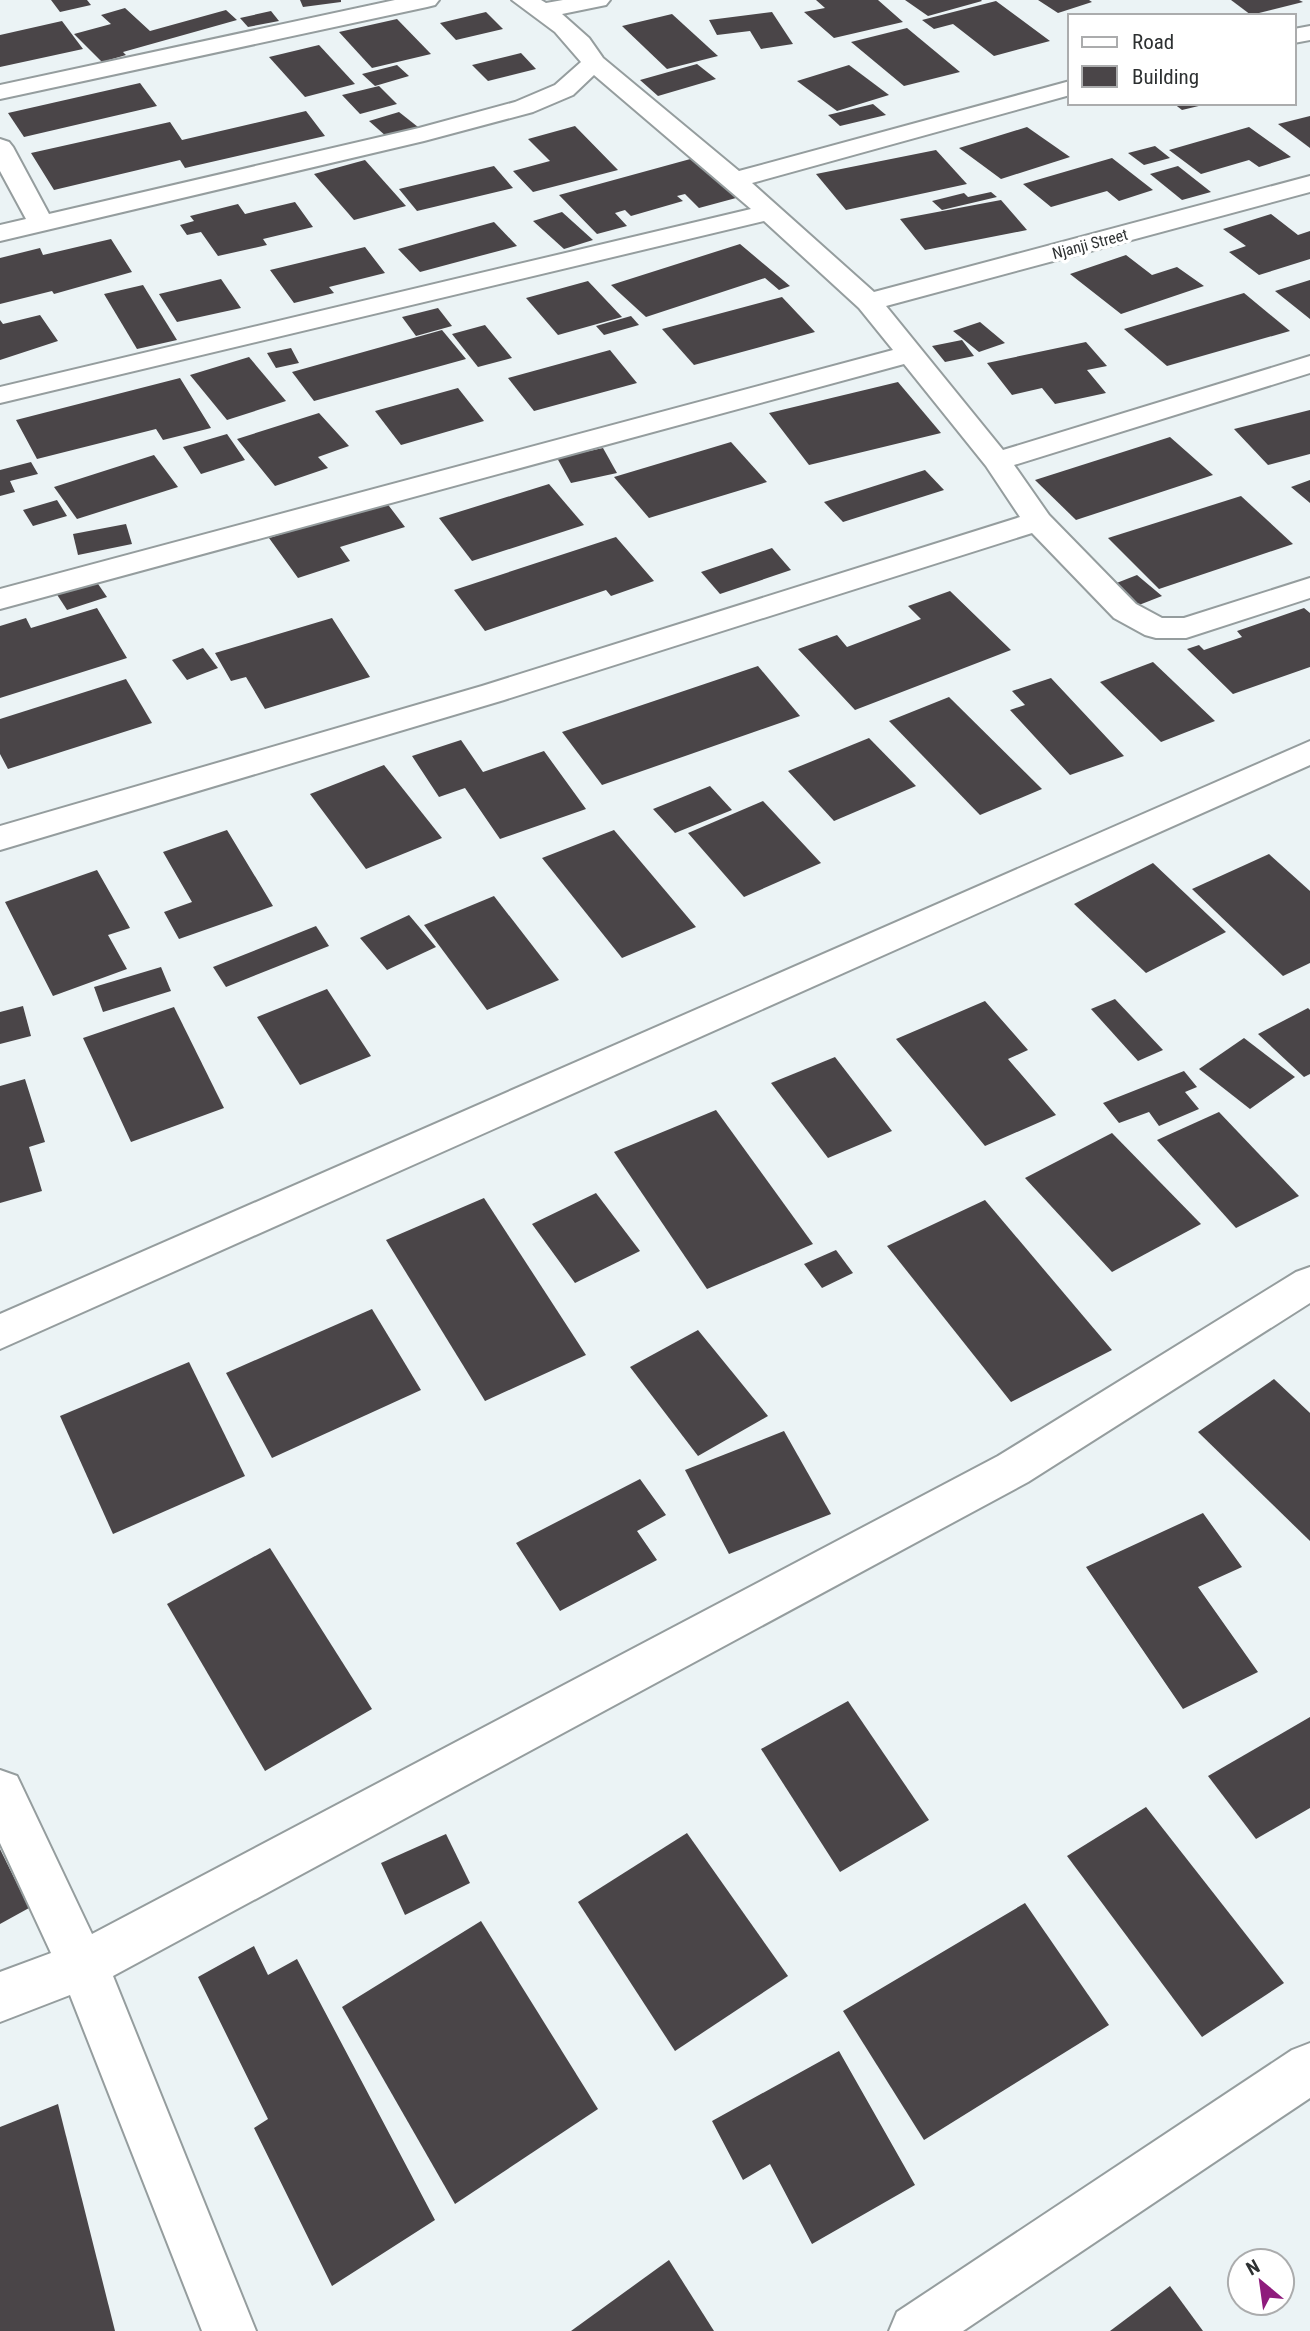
<svg xmlns="http://www.w3.org/2000/svg" width="1310" height="2331" font-family="'Roboto Condensed',sans-serif">
  <style>
    .building { fill: #4a4548 }
    .lines { fill: none; stroke-linecap: round; stroke-linejoin: round }
    .minor-casing { stroke: #959d9e; stroke-width: 4 }
    .minor { fill: #fff; fill-rule: evenodd }
    .labels { text-anchor: middle; dominant-baseline: central; stroke-width: 7; stroke-linejoin: round; paint-order: stroke }
    .far-street-label { font-size: 16px; fill: #2d3031; stroke: #fff }
  </style>
  <rect width="100%" height="100%" fill="#ebf3f5"/>
  <g class="building">
    <path d="M51 0H87L91 5 60 12Z"/>
    <path d="M300 0H341V2L303 7Z"/>
    <path d="M816 0H878L903 22 834 38 804 12 825 8Z"/>
    <path d="M905 0H981L982 1 928 16Z"/>
    <path d="M1038 0H1089L1092 2 1058 13Z"/>
    <path d="M1231 0H1299L1303 2 1251 15Z"/>
    <path d="M996 1 1050 41 994 56 953 24 934 29 922 20Z"/>
    <path d="M125 8 150 31 226 10 237 20 123 52 126 55 102 62 74 34 111 24 101 15Z"/>
    <path d="M271 11 279 21 248 27 240 18Z"/>
    <path d="M486 12 503 29 456 40 440 23Z"/>
    <path d="M772 12 793 44 761 49 750 31 717 35 709 20Z"/>
    <path d="M672 14 718 56 667 69 622 26Z"/>
    <path d="M397 19 431 54 372 68 339 32Z"/>
    <path d="M62 21 83 49 0 67V35Z"/>
    <path d="M907 28 960 72 904 86 851 42Z"/>
    <path d="M319 45 355 84 305 97 269 57Z"/>
    <path d="M521 53 536 69 488 81 472 65Z"/>
    <path d="M697 64 716 79 658 96 640 80Z"/>
    <path d="M397 65 409 76 375 86 362 74Z"/>
    <path d="M849 65 889 95 837 111 797 81Z"/>
    <path d="M140 83 157 106 24 137 8 113Z"/>
    <path d="M379 86 397 104 360 114 342 95Z"/>
    <path d="M1173 103H1207V104L1182 110Z"/>
    <path d="M873 104 886 115 840 126 828 115Z"/>
    <path d="M306 111 325 136 185 168 180 160 54 190 31 153 170 122 182 140Z"/>
    <path d="M399 112 418 127 387 137 369 121Z"/>
    <path d="M1310 116V148L1278 124Z"/>
    <path d="M575 126 618 170 533 192 513 171 550 161 528 139Z"/>
    <path d="M1027 127 1070 157 1001 179 959 148Z"/>
    <path d="M1249 127 1291 157 1259 167 1249 160 1201 174 1169 150Z"/>
    <path d="M1155 146 1170 158 1144 165 1128 153Z"/>
    <path d="M936 150 967 184 846 210 816 174Z"/>
    <path d="M694 158 736 198 699 208 685 194 677 196 683 201 631 216 625 210 615 213 627 226 597 234 559 195Z"/>
    <path d="M1112 158 1153 190 1119 201 1107 191 1051 207 1023 184Z"/>
    <path d="M365 160 406 206 354 220 314 174Z"/>
    <path d="M494 166 513 188 417 211 399 189Z"/>
    <path d="M1178 166 1211 192 1182 200 1150 174Z"/>
    <path d="M991 192 997 197 942 210 932 201 964 193 968 197Z"/>
    <path d="M1001 200 1027 230 925 250 900 219Z"/>
    <path d="M295 202 313 227 263 239 267 245 218 256 201 232 187 235 180 225 194 221 190 216 238 204 245 214Z"/>
    <path d="M562 212 593 240 564 249 533 221Z"/>
    <path d="M1271 214 1298 235 1310 231V259L1259 275 1229 252 1246 246 1223 229Z"/>
    <path d="M494 222 517 246 420 272 398 249Z"/>
    <path d="M111 239 132 272 54 294 52 291 0 304V258L40 248 43 255Z"/>
    <path d="M740 244 790 286 779 290 765 278 646 317 611 285Z"/>
    <path d="M365 247 385 273 329 287 334 293 294 303 270 270Z"/>
    <path d="M1126 255 1152 275 1177 267 1204 286 1121 314 1070 274Z"/>
    <path d="M221 279 241 308 177 322 159 294Z"/>
    <path d="M1310 280V319L1275 291Z"/>
    <path d="M588 281 622 317 558 335 526 298Z"/>
    <path d="M143 285 177 340 137 349 104 294Z"/>
    <path d="M1244 293 1290 331 1167 366 1124 329Z"/>
    <path d="M782 297 815 332 694 365 662 329Z"/>
    <path d="M438 308 452 326 416 336 402 317Z"/>
    <path d="M40 315 58 341 0 360V320L3 324Z"/>
    <path d="M631 316 639 325 604 335 596 326Z"/>
    <path d="M980 322 1005 343 979 352 953 331Z"/>
    <path d="M485 325 512 358 478 367 452 334Z"/>
    <path d="M442 330 466 359 314 401 292 372Z"/>
    <path d="M962 340 974 356 945 362 932 346Z"/>
    <path d="M1086 342 1107 366 1087 370 1106 393 1055 404 1042 388 1012 395 987 363Z"/>
    <path d="M291 348 299 363 276 368 267 353Z"/>
    <path d="M610 350 637 383 534 411 508 378Z"/>
    <path d="M249 357 286 401 227 420 190 375Z"/>
    <path d="M180 378 211 428 163 440 156 429 37 459 16 420Z"/>
    <path d="M898 382 941 433 809 465 769 413Z"/>
    <path d="M458 388 484 421 401 445 375 411Z"/>
    <path d="M1310 410V454L1268 465 1234 429Z"/>
    <path d="M319 413 349 446 318 457 328 468 275 486 237 439Z"/>
    <path d="M227 434 245 460 201 474 183 447Z"/>
    <path d="M1170 437 1213 475 1076 520 1035 480Z"/>
    <path d="M731 442 767 482 649 518 614 477Z"/>
    <path d="M603 448 617 473 571 483 557 458Z"/>
    <path d="M154 455 178 487 77 519 54 487Z"/>
    <path d="M31 462 38 474 10 481 15 492 0 496V470Z"/>
    <path d="M925 470 944 490 843 522 824 502Z"/>
    <path d="M1310 480V503L1291 487Z"/>
    <path d="M549 484 584 525 472 561 439 518Z"/>
    <path d="M1241 496 1293 544 1159 589 1108 538Z"/>
    <path d="M57 500 67 516 33 526 23 510Z"/>
    <path d="M386 502 405 527 340 547 350 561 298 578 269 538Z"/>
    <path d="M126 524 132 544 78 555 73 534Z"/>
    <path d="M616 537 654 581 611 596 606 590 485 631 454 590Z"/>
    <path d="M772 548 791 570 720 594 701 572Z"/>
    <path d="M1137 575 1162 596 1139 605 1114 584Z"/>
    <path d="M96 581 107 597 67 610 56 593Z"/>
    <path d="M950 591 1011 650 855 710 798 649 837 635 847 647 921 619 908 606Z"/>
    <path d="M97 608 127 658 0 698V626L26 618 31 628Z"/>
    <path d="M1304 608 1310 613V667L1233 694 1187 649 1199 645 1204 650 1242 637 1237 631Z"/>
    <path d="M332 618 370 677 265 709 246 677 231 681 215 653Z"/>
    <path d="M203 648 218 668 187 680 172 660Z"/>
    <path d="M1153 662 1215 721 1161 742 1100 682Z"/>
    <path d="M758 666 800 716 602 785 562 732Z"/>
    <path d="M1051 678 1124 756 1070 775 1010 710 1025 705 1012 691Z"/>
    <path d="M126 679 152 723 8 769 0 754V719Z"/>
    <path d="M949 697 1042 789 980 815 889 721Z"/>
    <path d="M869 738 916 786 834 821 788 771Z"/>
    <path d="M461 740 483 772 544 751 586 809 500 839 465 788 439 797 412 756Z"/>
    <path d="M384 765 442 838 366 869 310 794Z"/>
    <path d="M710 786 732 810 675 833 653 809Z"/>
    <path d="M763 801 821 863 744 897 688 833Z"/>
    <path d="M227 830 273 906 179 939 164 912 192 902 163 852Z"/>
    <path d="M614 830 696 927 622 958 542 858Z"/>
    <path d="M1269 854 1310 891V963L1283 976 1192 889Z"/>
    <path d="M1153 863 1226 932 1146 973 1074 904Z"/>
    <path d="M97 870 130 928 108 935 127 969 53 996 5 902Z"/>
    <path d="M494 896 559 980 487 1010 424 925Z"/>
    <path d="M409 915 436 947 387 970 360 938Z"/>
    <path d="M316 926 329 946 226 987 213 967Z"/>
    <path d="M161 967 171 991 103 1012 94 987Z"/>
    <path d="M327 989 371 1056 300 1085 257 1017Z"/>
    <path d="M1115 999 1163 1050 1138 1061 1091 1009Z"/>
    <path d="M985 1001 1028 1050 1008 1059 1056 1115 985 1146 896 1039Z"/>
    <path d="M23 1006 31 1036 0 1044V1012Z"/>
    <path d="M174 1007 224 1108 131 1142 83 1038Z"/>
    <path d="M1308 1008 1310 1010V1074L1304 1077 1258 1034Z"/>
    <path d="M1244 1038 1295 1077 1250 1109 1199 1069Z"/>
    <path d="M835 1057 892 1131 828 1158 771 1083Z"/>
    <path d="M1184 1071 1197 1087 1185 1092 1199 1109 1159 1126 1149 1112 1119 1123 1103 1103Z"/>
    <path d="M25 1079 45 1142 29 1147 42 1191 0 1203V1086Z"/>
    <path d="M716 1110 813 1244 707 1289 614 1152Z"/>
    <path d="M1219 1112 1299 1196 1236 1228 1157 1140Z"/>
    <path d="M1112 1133 1201 1224 1112 1272 1025 1178Z"/>
    <path d="M596 1193 640 1251 575 1283 532 1224Z"/>
    <path d="M484 1198 586 1355 485 1401 386 1240Z"/>
    <path d="M985 1200 1112 1350 1011 1402 887 1246Z"/>
    <path d="M836 1250 853 1273 822 1288 804 1264Z"/>
    <path d="M372 1309 421 1390 272 1458 226 1373Z"/>
    <path d="M698 1330 768 1416 698 1456 630 1367Z"/>
    <path d="M189 1362 245 1476 113 1534 60 1416Z"/>
    <path d="M1274 1379 1310 1413V1541L1198 1432Z"/>
    <path d="M784 1431 831 1514 729 1554 685 1470Z"/>
    <path d="M640 1479 666 1515 637 1531 657 1560 560 1611 516 1543Z"/>
    <path d="M1203 1513 1242 1567 1198 1587 1258 1672 1183 1709 1086 1567Z"/>
    <path d="M270 1548 372 1709 265 1771 167 1604Z"/>
    <path d="M848 1701 929 1820 840 1872 761 1749Z"/>
    <path d="M1310 1717V1808L1256 1839 1208 1776Z"/>
    <path d="M1146 1807 1284 1983 1202 2037 1067 1856Z"/>
    <path d="M687 1833 788 1976 675 2051 578 1902Z"/>
    <path d="M446 1834 470 1883 405 1915 381 1863Z"/>
    <path d="M0 1849 29 1908 0 1924Z"/>
    <path d="M1025 1903 1109 2025 924 2140 843 2011Z"/>
    <path d="M481 1921 598 2109 455 2204 342 2007Z"/>
    <path d="M254 1946 268 1975 297 1959 435 2220 332 2286 254 2128 268 2119 198 1977Z"/>
    <path d="M839 2051 915 2185 812 2244 770 2164 743 2180 712 2121Z"/>
    <path d="M58 2104 115 2331H0V2127Z"/>
    <path d="M669 2260 714 2331H571Z"/>
    <path d="M1170 2286 1203 2331H1110Z"/>
  </g>
  <g class="lines">
    <g class="minor-casing">
      <g id="minor">
        <path d="M395 0H439L435 5 427 7 0 99V85Z"/>
        <path d="M512 0H541L546 3 563 0H610L606 5 562 14 589 38 603 58 739 171 1070 81V95L752 183 874 292 1310 176V192L886 306 1003 450 1310 356V373L1014 465 1049 515 1136 604 1162 618H1184L1310 578V598L1186 638H1156L1145 635 1114 618 1032 533 504 700 0 850V826L482 686 1020 517 986 466 904 364 0 609V589L893 350 859 308 764 221 0 403V387L751 209 594 75 573 95 533 112 424 141 0 241V225L26 219 0 171V139L9 142 13 147 49 214 419 128 515 102 555 85 581 62 555 32Z"/>
        <path d="M1310 26V40L1294 43V29Z"/>
        <path d="M1310 741V765L0 1349V1314Z"/>
        <path d="M1310 1267V1303L1028 1482 113 1976 256 2331H202L70 1995 0 2022V1972L51 1953 0 1843V1770L17 1776 92 1934 998 1456 1296 1272Z"/>
        <path d="M1310 2043V2098L963 2331H889L897 2312 1292 2050Z"/>
      </g>
    </g>
    <use href="#minor" class="minor"/>
  </g>
  <g class="labels">
    <g class="far-street-label">
      <text transform="translate(1090 244) rotate(-15)">Njanji Street</text>
    </g>
  </g>
  <rect x="1068" y="14" width="228" height="91" fill="#ffffff" stroke="#abacad" stroke-width="2"/>
  <rect x="1082" y="37" width="35" height="10" fill="#ffffff" stroke="#abacad" stroke-width="2"/>
  <text x="1132" y="49" font-size="21" fill="#2d3031">Road</text>
  <rect x="1082" y="66" width="35" height="21" fill="#4a4548" stroke="#abacad" stroke-width="2"/>
  <text x="1132" y="84" font-size="21" fill="#2d3031">Building</text>
  <g transform="translate(1261 2282) rotate(331)"><circle r="33" fill="#ffffff" stroke="#abacad" stroke-width="2"/>
  <path d="M0-5L12 26L0 18L-12 26Z" fill="#8e1b7c"/>
  <text y="-10" font-size="19" font-weight="bold" text-anchor="middle" fill="#2d3031">N</text>
  </g>
</svg>
